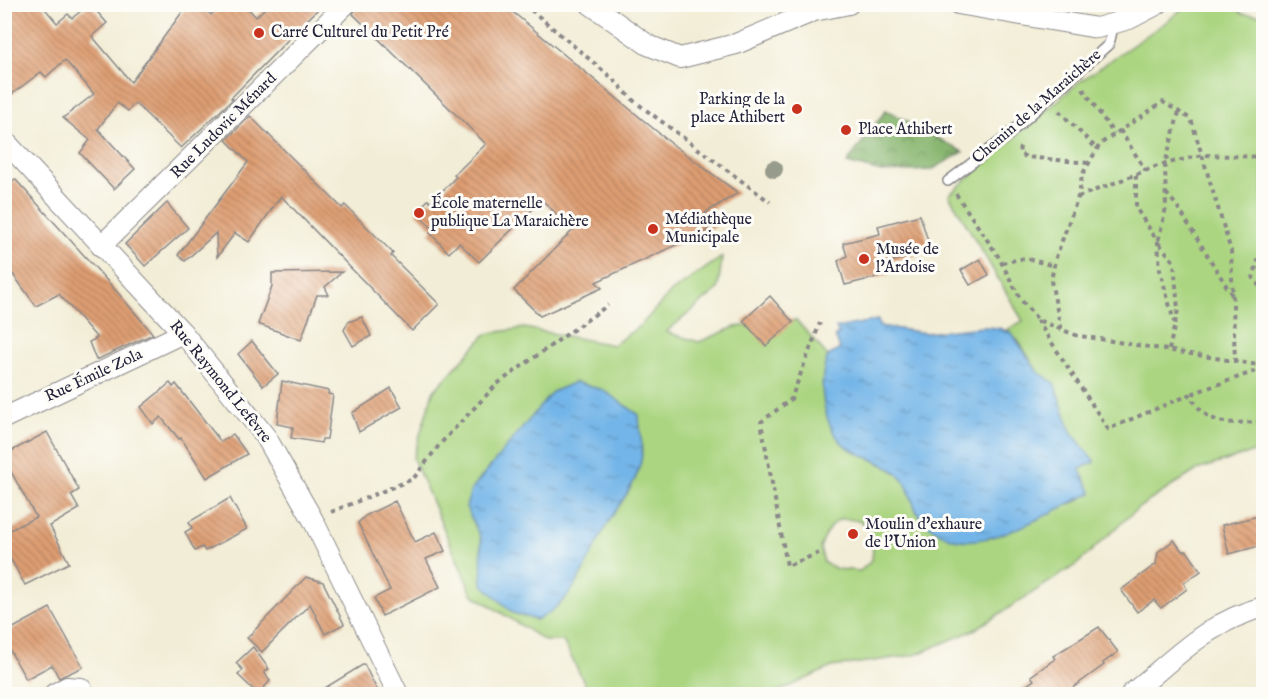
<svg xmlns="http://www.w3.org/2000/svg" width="1268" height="699" font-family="'IM FELL English',serif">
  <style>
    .green { fill: #abd581; stroke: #667c5e; stroke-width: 1.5; fill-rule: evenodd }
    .forest { fill: url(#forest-crowns); stroke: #556c55; stroke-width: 1.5 }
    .water { fill: url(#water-ripples); stroke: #4a6c92; stroke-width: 1.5 }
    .building { fill: url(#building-back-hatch) }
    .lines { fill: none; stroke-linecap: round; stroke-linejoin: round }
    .service-casing { stroke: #8a8888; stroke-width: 12 }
    .minor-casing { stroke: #8a8888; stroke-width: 22 }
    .path { stroke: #8a8888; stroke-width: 4; stroke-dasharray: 4.5 4.5; stroke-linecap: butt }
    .service { stroke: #fff; stroke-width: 9 }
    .minor { stroke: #fff; stroke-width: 20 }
    .tree { fill: #969b8c }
    .poi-dot { fill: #c8321e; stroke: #fdfcf7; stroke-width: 2 }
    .labels { text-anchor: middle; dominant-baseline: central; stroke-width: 6; stroke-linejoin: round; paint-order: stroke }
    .poi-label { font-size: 16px; fill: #22223b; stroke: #fdfcf7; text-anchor: start }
    .street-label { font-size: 16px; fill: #22223b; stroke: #fdfcf7 }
  </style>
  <defs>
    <pattern id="forest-crowns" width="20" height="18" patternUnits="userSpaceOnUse" patternTransform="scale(1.5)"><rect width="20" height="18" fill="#88b66f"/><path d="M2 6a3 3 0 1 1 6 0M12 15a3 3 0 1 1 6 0" fill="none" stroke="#6f945c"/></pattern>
    <pattern id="water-ripples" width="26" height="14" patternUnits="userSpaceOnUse" patternTransform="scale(1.5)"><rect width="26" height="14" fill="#73b5e8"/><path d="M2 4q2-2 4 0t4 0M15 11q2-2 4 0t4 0" fill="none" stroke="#5e93bd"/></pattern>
    <pattern id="building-back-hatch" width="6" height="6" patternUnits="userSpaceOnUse" patternTransform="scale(1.5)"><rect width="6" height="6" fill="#de9e72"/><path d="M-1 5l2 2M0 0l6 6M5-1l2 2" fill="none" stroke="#b4805f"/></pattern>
  </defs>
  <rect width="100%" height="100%" fill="#fdfcf7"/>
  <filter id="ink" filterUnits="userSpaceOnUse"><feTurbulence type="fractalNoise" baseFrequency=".0167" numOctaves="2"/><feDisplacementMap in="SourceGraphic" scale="12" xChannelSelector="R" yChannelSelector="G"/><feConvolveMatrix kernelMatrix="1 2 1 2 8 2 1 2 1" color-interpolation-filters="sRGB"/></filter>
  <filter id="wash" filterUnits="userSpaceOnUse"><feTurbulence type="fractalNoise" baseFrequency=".008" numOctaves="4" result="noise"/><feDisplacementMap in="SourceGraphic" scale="24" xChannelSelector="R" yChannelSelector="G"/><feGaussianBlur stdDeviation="1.35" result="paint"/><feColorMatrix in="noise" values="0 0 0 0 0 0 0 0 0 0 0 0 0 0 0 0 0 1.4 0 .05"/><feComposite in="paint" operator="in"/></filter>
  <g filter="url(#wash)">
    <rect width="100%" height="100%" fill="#f2edd6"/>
    <path class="green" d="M1187 5H1236L1242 14 1263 15V449L1197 470 1138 508 1076 565 974 630 915 655 832 667 773 694H590L563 641H545L472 594 413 458 433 392 486 334 524 328 613 345 642 324 670 293 722 257 718 289 666 332 699 342 735 327 796 320 828 356 823 381 841 442 896 472 906 483 917 513 932 527 955 539 1078 501 1083 497 1079 469 1095 462 1071 432 1054 383 1037 371 1018 340 1007 330 1023 321 949 195 1079 82 1166 22ZM840 519C872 518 875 533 872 560L860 571 837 569 824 563 820 547 830 527Z"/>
    <path class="forest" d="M886 110 963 152 931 170 882 172 847 163Z"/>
    <g class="water">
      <path d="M878 320 879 326 925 333 983 327 999 328 1012 333 1037 371 1054 383 1071 432 1095 462 1079 469 1092 493C1056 508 1001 545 960 540 945 539 922 523 916 510 911 499 909 486 901 477 887 462 866 459 849 448 823 432 816 383 828 356L840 349 835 336 839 334 836 328Z"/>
      <path d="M575 382 603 390 639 415C639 429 644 447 641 461 636 487 616 507 604 530 585 565 575 601 537 620L513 613 482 584 481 539 466 507 471 490 552 392Z"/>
    </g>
    <g id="blocks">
      <g class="building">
        <path d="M4 4H41L57 23 68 14 72 18 90 4 107 23 92 36 131 82 188 4H200L211 15 222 4H244L256 17 269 4H323L231 98 233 99 181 148 135 103 128 111 117 103 98 129 135 169 114 189 80 153 90 140 63 118 94 94 65 60 46 77 41 72 4 100Z"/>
        <path d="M358 4H503L672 144 738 193 705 213 717 226 596 282 602 288 540 316 514 290 573 230 542 200 479 262 459 243 449 253 430 233 433 229 416 212 428 200 431 202 456 177 454 175 486 144 353 14Z"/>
        <path d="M250 116 342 208 345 205 393 253 391 256 439 304 412 331 281 196 249 242 235 233 217 257 216 233 185 261 178 255 248 162 226 140Z"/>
        <path d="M15 179 119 294 153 334 96 360 89 342 97 338 59 294 36 306 4 262V188Z"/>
        <path d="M167 203 188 228 145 266 125 244Z"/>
        <path d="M920 215 931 251 888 262 890 274 845 285 838 261 847 256 843 243 880 234 878 226Z"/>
        <path d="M980 259 989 275 970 285 961 270Z"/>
        <path d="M342 272 325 287 329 295H317L301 340 258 324 272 286V273Z"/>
        <path d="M770 296 793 322 766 346 743 321Z"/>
        <path d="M362 317 371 336 353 346 344 330 348 322Z"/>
        <path d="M252 341 278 374 263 386 238 354Z"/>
        <path d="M282 381 329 391 328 394 333 395 327 439H322L321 443 291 438 293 427 277 424Z"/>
        <path d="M170 383 173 387 176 384 221 442 233 434 247 454 207 478 181 438 179 439 161 417 153 424 141 407Z"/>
        <path d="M391 388 402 407 359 432 352 413Z"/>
        <path d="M47 432 79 490 71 495 79 509 50 526 69 563 25 585 4 547V533L36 517 4 459V455Z"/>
        <path d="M230 498 247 529 205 551 202 547 195 551 185 532 192 528 189 522Z"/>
        <path d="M395 501 415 542 436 532 445 551 426 559 440 587 382 616 374 598 390 590 358 523 365 516Z"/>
        <path d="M1263 515V545L1229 554 1222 525Z"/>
        <path d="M1174 540 1182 551H1187L1201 571 1184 583 1187 589 1161 608 1154 600 1137 612 1121 590 1156 564 1158 552Z"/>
        <path d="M306 577 323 582 344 624 325 634 310 604 262 652 247 638Z"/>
        <path d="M50 608 83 667 59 678 52 665 26 679 4 640V633Z"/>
        <path d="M1099 627 1118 652 1103 663 1104 665 1064 694H1014L1034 680 1031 676 1055 659 1053 656Z"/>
        <path d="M253 647 269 669 264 672 270 681 258 694 238 675 243 670 236 663Z"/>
        <path d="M364 664 379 694H315Z"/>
      </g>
    </g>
  </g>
  <g filter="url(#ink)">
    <use href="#blocks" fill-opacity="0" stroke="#8a8888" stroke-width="1.5"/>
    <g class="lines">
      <g class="service-casing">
        <path id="service" d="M948 181 1006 137 1109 44 1114 23"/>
      </g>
      <g class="minor-casing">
        <g id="minor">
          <path d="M590 4 648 45 680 58 736 44 814 11 849 4"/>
          <path d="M958 4 1097 28 1129 19 1158 4"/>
          <path d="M4 140 183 333 266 437 313 520 398 694"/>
          <path d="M101 246 346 4"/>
          <path d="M4 418 183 333"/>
          <path d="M54 694 67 687 81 688 85 694"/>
          <path d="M1131 694C1174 659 1208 621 1264 607"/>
        </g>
      </g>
      <g class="path">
        <path d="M524 4 613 79 634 101 770 202"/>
        <path d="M1083 89 1114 134"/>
        <path d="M1059 111 1097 149"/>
        <path d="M1120 130 1146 171"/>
        <path d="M1020 147 1019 153 1026 157 1089 163"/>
        <path d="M1136 175V208L1158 242 1160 270 1174 322"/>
        <path d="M1166 193 1177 206 1232 295"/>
        <path d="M956 194 998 256 1021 300 1038 320 1075 335 1264 366"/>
        <path d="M1078 197 1160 165 1202 155 1264 157"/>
        <path d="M1264 251 1259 257 1253 278 1264 292"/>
        <path d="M1002 263 1025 258 1054 266"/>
        <path d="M1037 320 1108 429 1194 393"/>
        <path d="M1061 329 1051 281 1055 260 1079 194 1082 175 1100 144 1163 102 1191 119 1231 251 1235 361"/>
        <path d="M1169 350 1178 310 1174 262 1158 242 1166 208 1165 164 1179 112"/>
        <path d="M1264 368 1194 393 1193 400C1212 429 1232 422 1264 422"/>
        <path d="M331 512 413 479 440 444 497 384 608 305"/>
        <path d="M819 553 787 566 761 422 791 399 820 323"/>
      </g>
      <use href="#service" class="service"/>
      <use href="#minor" class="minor"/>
    </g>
    <circle class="tree" cx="774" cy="169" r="9"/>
  </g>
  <g class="poi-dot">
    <circle cx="259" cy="33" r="6"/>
    <circle cx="797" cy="109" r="6"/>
    <circle cx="846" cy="130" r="6"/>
    <circle cx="419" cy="213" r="6"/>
    <circle cx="653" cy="229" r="6"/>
    <circle cx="864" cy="259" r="6"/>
    <circle cx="853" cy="534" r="6"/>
  </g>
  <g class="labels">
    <g class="poi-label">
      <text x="271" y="33">Carré Culturel du Petit Pré</text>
      <text x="785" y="100" text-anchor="end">Parking de la<tspan x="785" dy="18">place Athibert</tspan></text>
      <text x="858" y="130">Place Athibert</text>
      <text x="431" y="204">École maternelle<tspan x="431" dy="18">publique La Maraichère</tspan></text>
      <text x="665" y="220">Médiathèque<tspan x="665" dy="18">Municipale</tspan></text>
      <text x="876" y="250">Musée de<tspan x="876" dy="18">l'Ardoise</tspan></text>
      <text x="865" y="525">Moulin d'exhaure<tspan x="865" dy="18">de l'Union</tspan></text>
    </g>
    <g class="street-label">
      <text transform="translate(1037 107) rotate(-41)">Chemin de la Maraichère</text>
      <text transform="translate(224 126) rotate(-45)">Rue Ludovic Ménard</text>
      <text transform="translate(94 376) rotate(-25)">Rue Émile Zola</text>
      <text transform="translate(220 382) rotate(51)">Rue Raymond Lefèvre</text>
    </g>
  </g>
  <rect width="1268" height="699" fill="none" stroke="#fdfcf7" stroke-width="24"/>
</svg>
